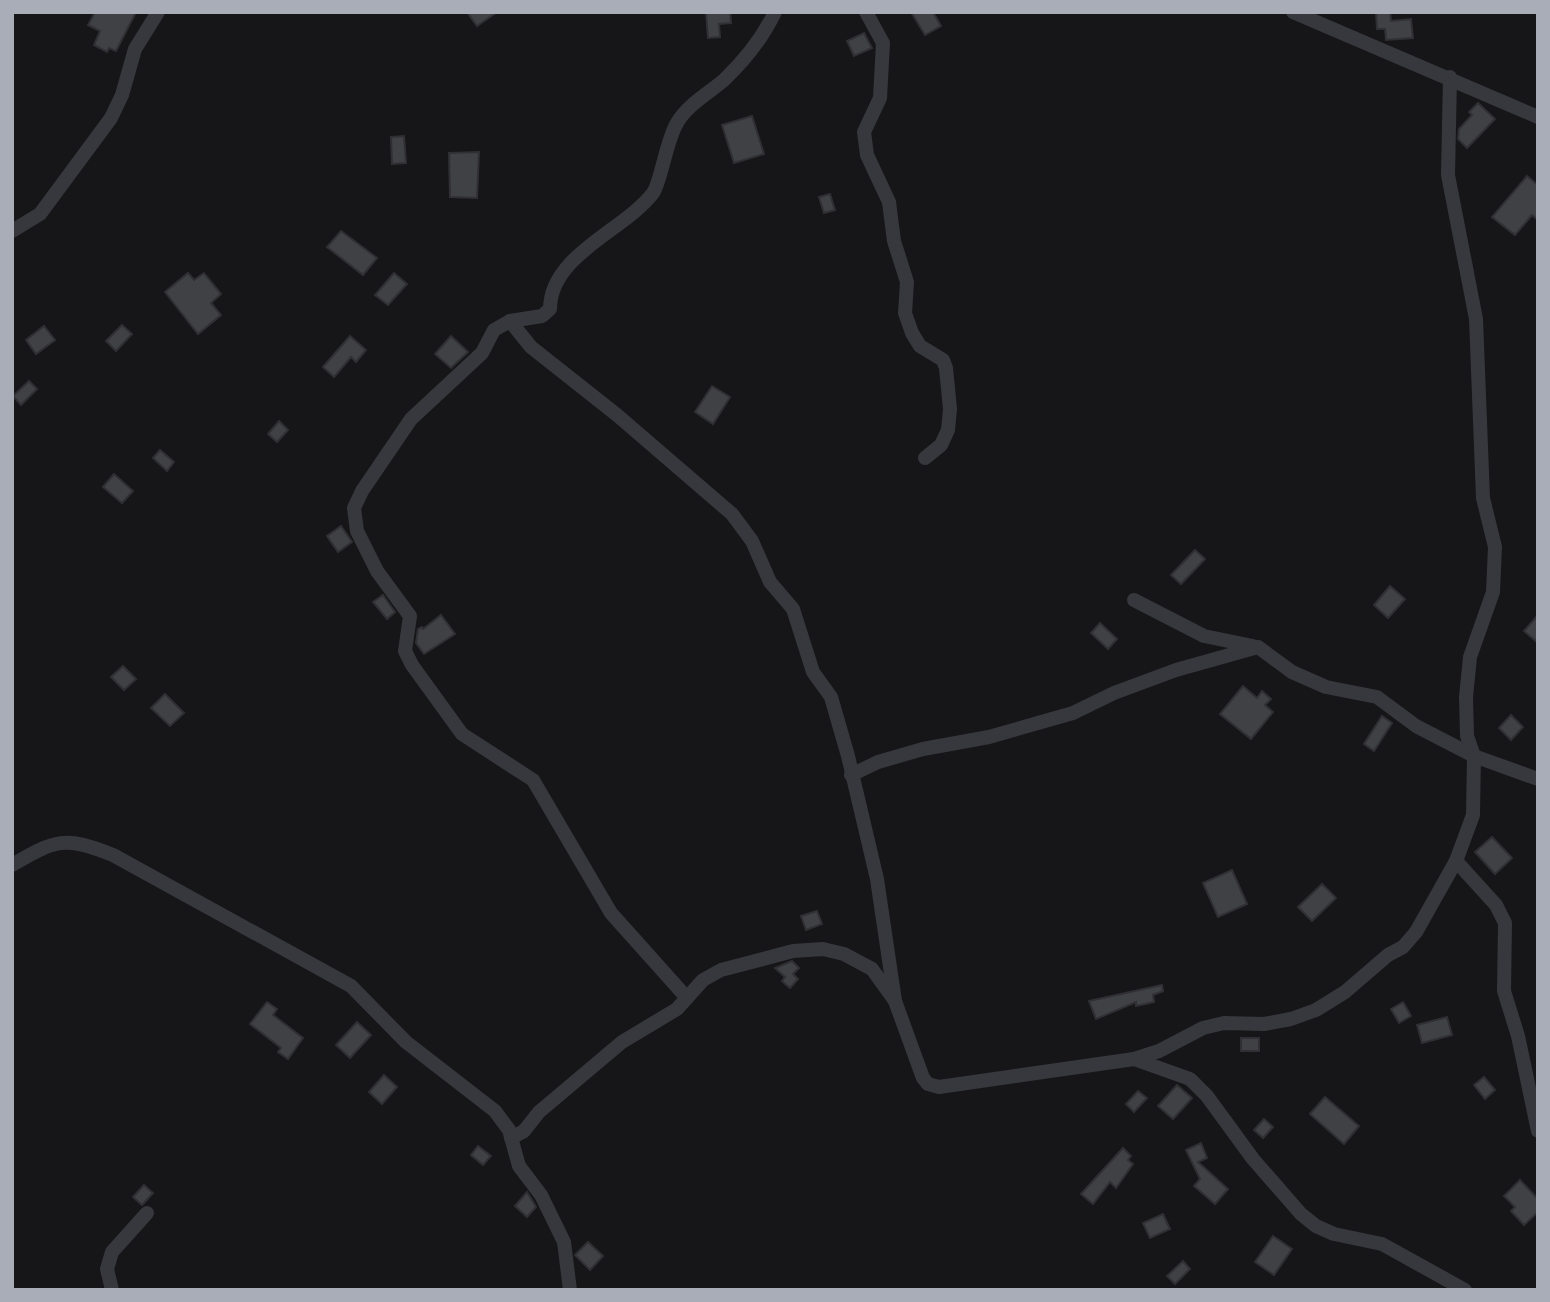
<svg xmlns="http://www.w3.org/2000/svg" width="1550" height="1302" font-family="Ubuntu,sans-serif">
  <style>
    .building { fill: #404145; stroke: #303034; stroke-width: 2 }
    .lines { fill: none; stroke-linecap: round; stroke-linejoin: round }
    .minor { stroke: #37383d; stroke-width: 14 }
  </style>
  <rect width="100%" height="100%" fill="#161618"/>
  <g class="building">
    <path d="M95 12H136L116 51 109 48 107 52 94 45 100 31 88 25Z"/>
    <path d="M467 12H497L477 26Z"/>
    <path d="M706 12H730L731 23 719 24 720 37 708 38Z"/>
    <path d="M911 12H933L941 26 925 35Z"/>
    <path d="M1376 12H1390L1391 21 1411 19 1413 38 1386 40 1385 29H1377Z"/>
    <path d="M864 33 872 48 854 56 847 41Z"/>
    <path d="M1478 103 1495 119 1467 148 1458 139 1459 129 1472 115 1469 112Z"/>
    <path d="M752 116 764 154 734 163 722 125Z"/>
    <path d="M404 136 406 163 392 164 391 137Z"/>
    <path d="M479 152 477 198 450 197 449 153Z"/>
    <path d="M1527 176 1538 185V220L1532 215 1515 235 1492 217Z"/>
    <path d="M830 194 835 210 824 213 819 197Z"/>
    <path d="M341 231 377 258 363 275 327 247Z"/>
    <path d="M188 273 194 280 204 273 221 294 211 303 221 315 198 334 165 292Z"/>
    <path d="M394 273 407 284 388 305 375 295Z"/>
    <path d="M122 325 132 334 116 351 106 341Z"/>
    <path d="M44 326 55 340 36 354 26 340Z"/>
    <path d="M350 336 366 350 356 362 351 357 334 377 323 367Z"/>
    <path d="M451 336 468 352 451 368 435 354Z"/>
    <path d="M29 381 37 389 21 405 13 396Z"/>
    <path d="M712 386 730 397 713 424 695 412Z"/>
    <path d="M279 421 288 430 277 442 268 434Z"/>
    <path d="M160 450 174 462 167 471 153 458Z"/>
    <path d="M114 474 133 491 122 503 103 487Z"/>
    <path d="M341 526 352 542 338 552 327 536Z"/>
    <path d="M1195 550 1205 559 1181 584 1171 575Z"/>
    <path d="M1390 586 1405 599 1388 618 1374 605Z"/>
    <path d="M383 595 395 612 387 619 373 602Z"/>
    <path d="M441 615 455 634 424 654 416 643 418 629 422 627 423 629Z"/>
    <path d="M1538 615V643L1524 631Z"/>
    <path d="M1100 623 1117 639 1108 649 1091 633Z"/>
    <path d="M123 666 136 679 124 690 111 677Z"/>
    <path d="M1243 686 1257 698 1262 691 1271 699 1265 705 1273 712 1251 739 1220 714Z"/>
    <path d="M165 694 184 713 170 726 151 708Z"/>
    <path d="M1511 715 1523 727 1511 740 1499 728Z"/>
    <path d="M1382 716 1392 723 1374 751 1364 744Z"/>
    <path d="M1492 837 1512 858 1495 874 1475 852Z"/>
    <path d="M1232 870 1247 904 1218 917 1203 883Z"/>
    <path d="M1322 884 1336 898 1312 921 1298 907Z"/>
    <path d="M817 911 822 924 806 930 801 916Z"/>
    <path d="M792 961 799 968 793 974 798 979 790 988 782 981 785 977 775 968Z"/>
    <path d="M1162 985 1163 991 1153 995 1154 1002 1136 1006V1002L1096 1019 1089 1001Z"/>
    <path d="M267 1002 277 1009 273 1015 303 1038 288 1059 278 1052 281 1048 250 1024Z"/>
    <path d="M1403 1002 1411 1016 1399 1023 1391 1009Z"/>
    <path d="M1447 1017 1452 1035 1422 1043 1417 1025Z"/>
    <path d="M357 1022 371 1035 350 1058 336 1045Z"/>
    <rect x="1241" y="1038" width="18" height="13"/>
    <path d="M384 1075 397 1087 382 1104 369 1092Z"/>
    <path d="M1484 1077 1495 1090 1485 1099 1474 1085Z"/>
    <path d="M1177 1085 1192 1098 1173 1119 1158 1106Z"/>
    <path d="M1138 1091 1147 1098 1134 1112 1126 1104Z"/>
    <path d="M1325 1097 1359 1126 1344 1144 1310 1114Z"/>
    <path d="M1264 1119 1273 1127 1263 1138 1254 1130Z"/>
    <path d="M1201 1143 1207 1158 1198 1162 1228 1189 1215 1204 1194 1186 1200 1179 1186 1150Z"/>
    <path d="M478 1146 491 1156 483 1165 471 1155Z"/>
    <path d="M1123 1148 1131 1156 1128 1160 1133 1164 1116 1188 1110 1182 1093 1204 1081 1194Z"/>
    <path d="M1520 1180 1538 1199V1212L1524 1225 1511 1211 1515 1207 1504 1196Z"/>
    <path d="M144 1185 153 1193 142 1205 133 1197Z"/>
    <path d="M527 1192 536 1207 527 1217 515 1206Z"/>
    <path d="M1163 1214 1170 1229 1150 1238 1143 1223Z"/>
    <path d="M1273 1236 1292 1249 1274 1275 1255 1262Z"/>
    <path d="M588 1242 603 1256 590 1270 575 1255Z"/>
    <path d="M1183 1261 1190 1269 1175 1284 1167 1276Z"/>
  </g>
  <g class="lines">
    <g class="minor">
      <path d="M866 12 883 43 880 98 864 132 867 155 889 202 894 241 907 282 905 313 912 333 920 346 943 360 946 368 950 409 948 430 941 445 925 458"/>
      <path d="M1293 12 1538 117"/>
      <path d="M12 231 40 214 111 118 122 95 135 49 158 12"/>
      <path d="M510 321 531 347 617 415 732 514 752 541 770 582 793 609 813 672 831 697 848 756 877 879 895 1001"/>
      <path d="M1134 600 1204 636 1253 646"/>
      <path d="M851 775 878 762 923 749 989 737 1073 713 1114 693 1176 670 1258 647 1292 672 1326 687 1377 697 1416 726 1474 756 1538 779"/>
      <path d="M1456 861 1496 905 1505 923 1504 991 1518 1036 1538 1131"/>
      <path d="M12 865C56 839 65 836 113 855L351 986 406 1042 495 1111 509 1130 519 1166 541 1195 564 1242 570 1290"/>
      <path d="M687 998 611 913 533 780 462 734 412 665 405 651 410 616 377 571 357 531 354 508 362 491 411 419 482 353 494 330 510 321 542 316 550 309C550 255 624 231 653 193 661 182 666 141 677 123 687 105 709 93 724 80 744 61 763 37 775 12"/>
      <path d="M1134 1059 1190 1079 1207 1096 1253 1159 1301 1214 1316 1226 1334 1234 1382 1244 1465 1290"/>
      <path d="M511 1138 524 1131 539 1112 622 1042 677 1009 703 980 721 970 793 951 823 949 844 954 872 969 895 1001 923 1078 928 1084 939 1087 1134 1059 1159 1051 1203 1028 1224 1023 1264 1024 1291 1019 1316 1010 1345 992 1388 955 1403 947 1416 932 1456 861 1473 815 1474 756 1467 736 1466 697 1470 657 1493 592 1495 547 1483 498 1476 319 1448 175 1450 77"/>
      <path d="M112 1290 107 1269 112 1252 147 1213"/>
    </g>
  </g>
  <rect width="1550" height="1302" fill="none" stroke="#a8adb8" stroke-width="28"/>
</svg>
